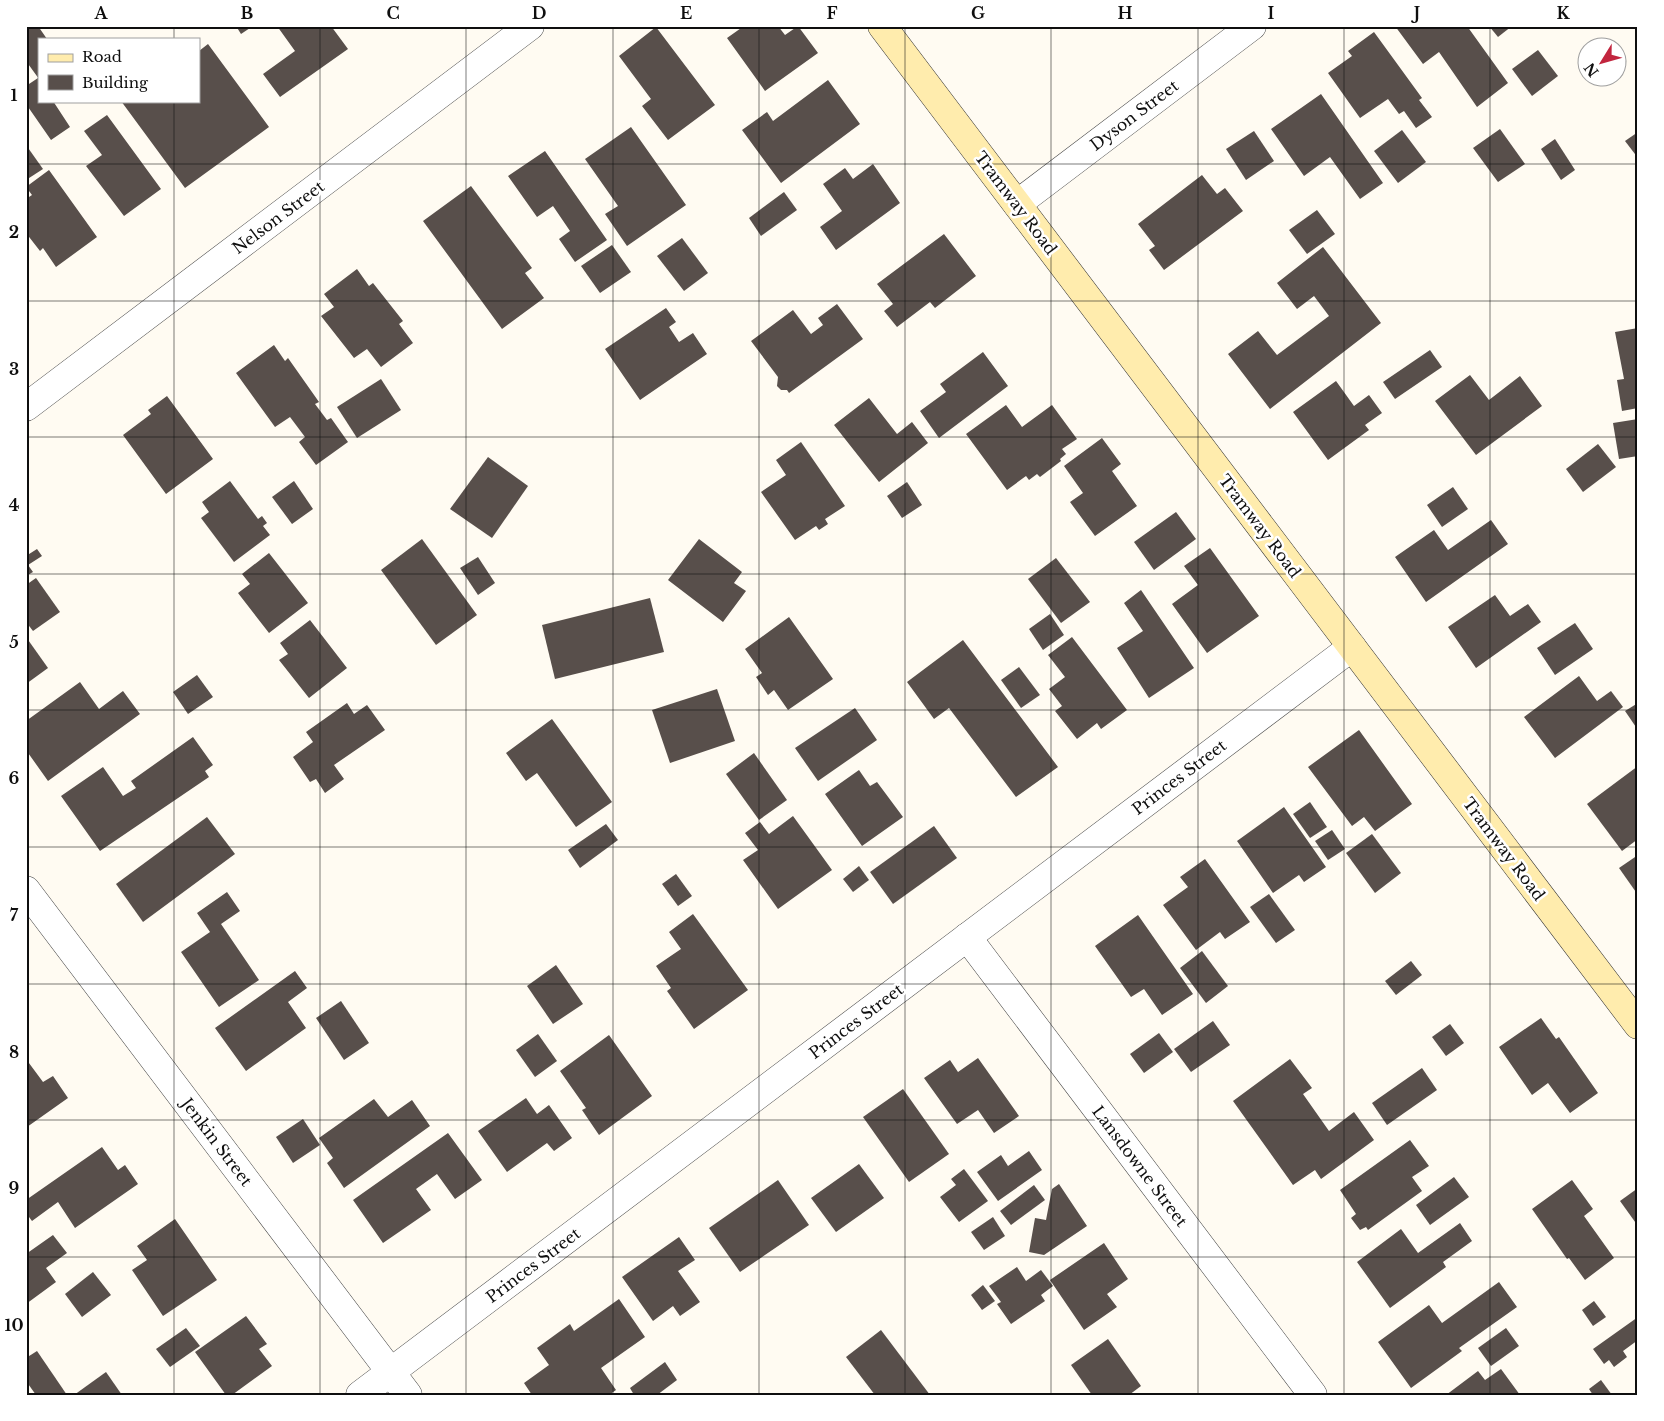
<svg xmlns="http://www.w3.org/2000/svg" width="1664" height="1421" font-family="'Libre Baskerville',serif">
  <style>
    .building { fill: #584f4b }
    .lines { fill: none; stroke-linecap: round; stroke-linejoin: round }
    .street-casing { stroke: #424242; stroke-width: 29 }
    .secondary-casing { stroke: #313131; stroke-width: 29 }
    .street { stroke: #fff; stroke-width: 28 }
    .secondary { stroke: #ffecad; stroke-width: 28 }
    .grid { fill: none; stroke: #0f0f0f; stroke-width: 1; stroke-opacity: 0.55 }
    .labels { text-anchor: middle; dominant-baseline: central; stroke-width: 5; stroke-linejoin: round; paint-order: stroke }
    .street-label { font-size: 16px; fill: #0f0f0f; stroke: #fff }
    .neatline { fill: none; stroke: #0f0f0f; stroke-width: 2 }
    .grid-label { font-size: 16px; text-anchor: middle; font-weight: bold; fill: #0f0f0f }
  </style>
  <rect width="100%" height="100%" fill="#fffbf2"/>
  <g class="building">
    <path d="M26 26H38L47 39H39V79L26 61Z"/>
    <path d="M236 26H253L241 34Z"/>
    <path d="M277 26H331L348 49 280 97 263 74 295 51Z"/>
    <path d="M744 26H778L785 35 798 26 818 53 765 91 727 38Z"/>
    <path d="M1395 26H1467L1508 83 1477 107 1439 52 1423 64Z"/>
    <path d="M1489 26H1512L1498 37Z"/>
    <path d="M656 27 715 105 668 140 642 106 651 99 619 56Z"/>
    <path d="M1374 32 1422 98 1419 100 1432 117 1416 128 1404 111 1399 114 1388 99 1360 118 1328 73 1352 56 1348 51Z"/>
    <path d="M208 44 269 127 185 188 121 101H199V51Z"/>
    <path d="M1538 50 1558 76 1532 96 1512 69Z"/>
    <path d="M38 78 39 101H53L70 127 51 140 26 104V86Z"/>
    <path d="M828 80 860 124 781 183 742 130 767 112 773 121Z"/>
    <path d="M1321 94 1383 183 1360 199 1330 157 1304 176 1271 129Z"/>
    <path d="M107 115 161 189 124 216 86 166 102 155 84 131Z"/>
    <path d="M631 127 686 205 627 246 605 214 618 206 585 159Z"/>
    <path d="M1500 129 1525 164 1498 182 1473 148Z"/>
    <path d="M1402 130 1426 162 1398 183 1374 151Z"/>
    <path d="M1254 131 1274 161 1246 180 1226 149Z"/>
    <path d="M1638 132V158L1625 141Z"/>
    <path d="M1555 139 1575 170 1561 180 1541 149Z"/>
    <path d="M26 145 43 169 26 180Z"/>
    <path d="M545 151 607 240 575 262 559 239 570 231 553 206 537 217 508 176Z"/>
    <path d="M873 164 900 203 836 250 820 227 842 211 823 184 845 168 853 179Z"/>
    <path d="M49 170 97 237 56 267 43 248 40 251 26 233V199L32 195 26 187Z"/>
    <path d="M1202 175 1217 194 1225 188 1243 211 1164 270 1149 250 1155 246 1138 224Z"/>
    <path d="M471 186 532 268 525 273 544 298 502 329 423 221Z"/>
    <path d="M784 192 797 210 761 236 749 218Z"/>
    <path d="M1317 210 1335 234 1307 254 1289 230Z"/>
    <path d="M944 234 976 276 935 308 930 302 897 327 884 311 893 304 877 284Z"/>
    <path d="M682 238 708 273 684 291 657 256Z"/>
    <path d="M612 245 631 272 600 293 581 266Z"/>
    <path d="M1323 247 1381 323 1270 409 1228 354 1258 331 1277 355 1329 316 1314 296 1297 309 1277 283Z"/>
    <path d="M357 269 369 286 373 283 403 321 399 324 413 343 381 367 367 349 354 358 321 316 334 307 324 294Z"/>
    <path d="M837 304 863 339 789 393 787 390H781L777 386 778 377 751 341 793 310 811 334 823 325 818 318Z"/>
    <path d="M666 308 676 322 669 327 679 342 693 333 707 354 640 400 605 349Z"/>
    <path d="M1638 328V408L1622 411 1617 380 1624 379 1615 332Z"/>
    <path d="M274 345 285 361 288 358 319 402 315 404 327 420 331 418 348 442 316 465 299 442 305 437 290 417 275 427 236 373Z"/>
    <path d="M1430 350 1442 367 1395 399 1383 382Z"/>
    <path d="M983 352 1008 386 939 438 920 411 946 392 940 384Z"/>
    <path d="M1470 375 1489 400 1520 376 1542 406 1476 455 1435 401Z"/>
    <path d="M381 379 401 410 357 438 337 407Z"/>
    <path d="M1336 381 1354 406 1369 395 1382 413 1365 425 1369 430 1328 460 1293 412Z"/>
    <path d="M167 396 213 459 166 494 123 435 151 414 148 410Z"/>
    <path d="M869 398 897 434 912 422 928 443 879 482 834 425Z"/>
    <path d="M1006 405 1022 427 1052 405 1077 439 1062 449 1066 454 1060 459 1061 461 1040 477 1037 474 1029 480 1026 476 1007 490 966 434Z"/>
    <path d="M1638 419V456L1619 459 1613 423Z"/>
    <path d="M1102 438 1121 464 1112 471 1137 506 1095 536 1070 502 1083 493 1064 466Z"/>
    <path d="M801 442 845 506 825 519 828 524 819 530 816 526 795 540 761 492 786 475 776 460Z"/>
    <path d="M1598 444 1616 467 1583 492 1566 469Z"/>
    <path d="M488 457 528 486 492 538 450 509Z"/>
    <path d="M230 481 258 519 262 516 267 523 263 526 270 535 234 562 201 518 209 512 202 502Z"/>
    <path d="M294 481 313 509 292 524 272 497Z"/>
    <path d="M907 482 922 505 902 518 887 496Z"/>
    <path d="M1453 487 1468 509 1442 527 1427 505Z"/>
    <path d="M1176 512 1196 539 1154 570 1134 542Z"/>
    <path d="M1491 520 1508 544 1426 602 1395 557 1434 530 1448 550Z"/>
    <path d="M422 539 477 615 436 645 381 570Z"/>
    <path d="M699 539 742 572 734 583 746 591 723 622 668 580Z"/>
    <path d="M1210 548 1259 616 1207 653 1172 604 1198 585 1184 566Z"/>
    <path d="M37 549 42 556 28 565 33 572 26 576V556Z"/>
    <path d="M269 553 308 603 269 633 238 593 250 584 242 574Z"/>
    <path d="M478 557 495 583 478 595 460 568Z"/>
    <path d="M1056 558 1090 602 1061 623 1028 579Z"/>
    <path d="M36 578 60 612 33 631 26 622V585Z"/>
    <path d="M1141 590 1194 668 1149 698 1117 648 1143 631 1124 603Z"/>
    <path d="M1495 595 1510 616 1528 604 1541 622 1476 668 1448 627Z"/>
    <path d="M650 598 664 652 555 679 542 625Z"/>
    <path d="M1050 614 1064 635 1043 650 1029 629Z"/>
    <path d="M789 617 833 679 788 710 774 690 768 695 756 677 762 673 745 649Z"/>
    <path d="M310 620 347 668 309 698 279 660 288 654 280 643Z"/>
    <path d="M1575 623 1593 649 1555 675 1537 648Z"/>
    <path d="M26 637 48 668 26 684Z"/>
    <path d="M1072 637 1127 710 1101 729 1097 723 1077 739 1055 711 1062 706 1049 689 1065 677 1048 655Z"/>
    <path d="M963 640 1058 767 1016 797 949 708 934 719 907 682Z"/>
    <path d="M1019 667 1040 695 1021 708 1001 680Z"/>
    <path d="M197 675 213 697 188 714 173 692Z"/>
    <path d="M1579 676 1597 701 1611 691 1623 707 1555 758 1524 717Z"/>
    <path d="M80 682 99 709 123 691 140 714 48 781 26 750V721Z"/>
    <path d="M717 689 735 741 670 763 652 710Z"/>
    <path d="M347 703 354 714 367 705 385 730 334 765 344 779 325 793 316 779 310 782 293 757 313 742 306 732Z"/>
    <path d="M1638 703V730L1625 711Z"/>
    <path d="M855 708 877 740 818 781 795 748Z"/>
    <path d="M552 719 612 802 576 827 537 773 526 781 506 753Z"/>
    <path d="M1359 730 1412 804 1375 831 1364 817 1352 826 1308 767Z"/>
    <path d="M193 737 213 765 205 771 209 777 100 851 61 796 103 767 123 796 136 788 131 781Z"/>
    <path d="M754 753 787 800 759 820 726 774Z"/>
    <path d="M1638 766V839L1622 851 1587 804Z"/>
    <path d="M859 770 870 786 877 782 903 817 862 846 825 794Z"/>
    <path d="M1310 802 1327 827 1310 838 1293 814Z"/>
    <path d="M1284 807 1326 867 1304 882 1299 875 1273 893 1237 841Z"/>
    <path d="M793 816 832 870 778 909 743 860 758 850 745 833 760 822 769 834Z"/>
    <path d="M207 817 235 854 143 922 116 884Z"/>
    <path d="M606 824 618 840 580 868 568 850Z"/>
    <path d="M934 826 957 858 893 904 870 872Z"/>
    <path d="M1332 830 1345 849 1328 860 1315 841Z"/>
    <path d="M1372 834 1401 873 1375 893 1346 853Z"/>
    <path d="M1638 855V895L1619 868Z"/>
    <path d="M1205 859 1250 922 1225 939 1220 932 1196 950 1163 905 1188 887 1180 877Z"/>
    <path d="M859 866 869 880 853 892 843 879Z"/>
    <path d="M676 874 692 896 678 906 662 884Z"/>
    <path d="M227 892 240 911 221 924 259 980 219 1007 181 952 210 932 197 913Z"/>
    <path d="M1269 894 1295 930 1276 943 1250 907Z"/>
    <path d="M693 914 748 990 694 1029 667 991 671 988 656 966 681 949 669 932Z"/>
    <path d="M1138 915 1193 994 1162 1015 1144 989 1131 997 1095 946Z"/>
    <path d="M1202 951 1228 986 1206 1003 1180 968Z"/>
    <path d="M1411 961 1422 975 1396 995 1385 981Z"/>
    <path d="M556 965 583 1004 553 1024 527 986Z"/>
    <path d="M295 971 307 988 288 1002 306 1028 246 1071 215 1028Z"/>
    <path d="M341 1001 369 1043 344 1060 316 1018Z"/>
    <path d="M1541 1018 1556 1039 1559 1037 1598 1093 1570 1113 1548 1083 1532 1095 1499 1047Z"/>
    <path d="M1213 1021 1230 1045 1191 1072 1174 1049Z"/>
    <path d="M1450 1024 1464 1043 1446 1056 1432 1037Z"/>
    <path d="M1159 1033 1173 1052 1144 1073 1130 1054Z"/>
    <path d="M538 1034 557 1061 535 1077 516 1050Z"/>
    <path d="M609 1035 652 1096 599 1135 582 1110 586 1108 560 1071Z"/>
    <path d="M978 1058 1019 1116 994 1133 978 1110 957 1124 924 1078 950 1060 958 1072Z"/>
    <path d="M26 1059 43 1082 53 1076 68 1098 27 1127Z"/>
    <path d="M1290 1059 1312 1088 1303 1094 1329 1131 1354 1112 1374 1140 1321 1179 1315 1170 1293 1185 1233 1101Z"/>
    <path d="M1422 1068 1437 1090 1387 1125 1372 1103Z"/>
    <path d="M903 1089 949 1154 909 1182 863 1117Z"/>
    <path d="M526 1098 537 1114 549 1105 572 1138 554 1151 547 1143 507 1172 478 1131Z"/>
    <path d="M374 1099 388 1117 412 1100 430 1126 344 1188 327 1163 333 1158 319 1138Z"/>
    <path d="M303 1119 320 1145 293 1163 276 1137Z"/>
    <path d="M448 1133 482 1180 455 1199 437 1174 416 1189 431 1210 383 1243 353 1200Z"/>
    <path d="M1410 1140 1429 1166 1412 1177 1422 1191 1368 1230 1366 1227 1360 1230 1351 1218 1356 1214 1340 1190Z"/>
    <path d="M102 1147 118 1170 125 1165 138 1184 75 1228 58 1202 32 1221 26 1213V1200Z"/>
    <path d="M1029 1151 1042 1170 998 1201 977 1172 1001 1155 1008 1166Z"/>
    <path d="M859 1164 884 1198 836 1232 811 1198Z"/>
    <path d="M964 1169 988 1201 959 1222 940 1197 956 1185 951 1179Z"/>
    <path d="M1454 1177 1469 1197 1430 1225 1416 1205Z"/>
    <path d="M778 1180 809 1225 740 1272 709 1228Z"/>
    <path d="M1572 1180 1593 1209 1584 1216 1614 1258 1585 1280 1569 1258 1567 1259 1532 1209Z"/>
    <path d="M1059 1184 1087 1226 1044 1255 1029 1252 1035 1218 1046 1220 1052 1189Z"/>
    <path d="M1034 1185 1045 1200 1011 1225 1000 1211Z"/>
    <path d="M1638 1188V1226L1620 1201Z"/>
    <path d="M993 1217 1005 1236 984 1250 971 1232Z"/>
    <path d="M175 1219 217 1280 163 1316 132 1270 147 1260 137 1246Z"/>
    <path d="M1460 1223 1472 1241 1443 1262 1446 1267 1390 1308 1357 1262 1401 1229 1418 1253Z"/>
    <path d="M53 1235 67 1253 46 1268 56 1282 26 1304V1254Z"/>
    <path d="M679 1237 695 1260 678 1271 700 1302 680 1316 673 1306 653 1321 622 1277Z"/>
    <path d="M1104 1243 1128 1279 1107 1294 1117 1307 1084 1330 1050 1280Z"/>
    <path d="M1017 1267 1026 1281 1041 1270 1053 1286 1041 1295 1045 1301 1011 1324 997 1304 1001 1302 989 1286Z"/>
    <path d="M93 1272 111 1295 82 1317 65 1294Z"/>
    <path d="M1499 1282 1517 1307 1459 1348 1462 1351 1411 1388 1378 1342 1429 1305 1442 1323Z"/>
    <path d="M983 1285 995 1301 982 1310 971 1295Z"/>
    <path d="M619 1299 645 1337 601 1368 616 1390 609 1395H532L524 1383 549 1365 537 1348 570 1324 574 1331Z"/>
    <path d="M1594 1301 1606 1317 1593 1326 1582 1310Z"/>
    <path d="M246 1316 267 1344 259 1349 272 1366 232 1395H226L195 1352Z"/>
    <path d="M1638 1317V1340L1623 1351 1627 1357 1614 1367 1609 1360 1604 1364 1593 1349Z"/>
    <path d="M186 1328 200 1346 170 1367 156 1349Z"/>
    <path d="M1506 1328 1519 1346 1491 1366 1478 1348Z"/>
    <path d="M881 1330 930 1395H875L846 1357Z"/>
    <path d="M1108 1339 1141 1386 1129 1395H1092L1071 1365Z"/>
    <path d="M37 1351 67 1395H36L26 1381V1358Z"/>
    <path d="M665 1362 677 1380 657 1395H634L630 1388Z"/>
    <path d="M1501 1369 1520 1395H1446L1478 1371 1485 1380Z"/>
    <path d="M106 1372 122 1395H74Z"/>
    <path d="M1601 1380 1612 1395H1593L1589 1389Z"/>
  </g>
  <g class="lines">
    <g class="street-casing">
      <g id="street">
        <path d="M1017 204 1252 26"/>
        <path d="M26 407 530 26"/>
        <path d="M26 890 408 1395"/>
        <path d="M967 937 1313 1395"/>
        <path d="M360 1395 1352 647"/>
      </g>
    </g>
    <g class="secondary-casing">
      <path id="secondary" d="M882 26 1638 1025"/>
    </g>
    <use href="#street" class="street"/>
    <use href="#secondary" class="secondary"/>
  </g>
  <path class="grid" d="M174 26V39M320 26V1395M466 26V1395M613 26V1395M759 26V1395M905 26V1395M1051 26V1395M1198 26V1395M1344 26V1395M1490 26V1395M174 101V1395M26 164H1638M26 301H1638M26 437H1638M26 574H1638M26 710H1638M26 847H1638M26 984H1638M26 1120H1638M26 1257H1638"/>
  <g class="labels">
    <g class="street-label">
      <text transform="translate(1134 115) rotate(-37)">Dyson Street</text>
      <text transform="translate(1016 203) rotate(53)">Tramway Road</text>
      <text transform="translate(278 217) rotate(-37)">Nelson Street</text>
      <text transform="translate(1260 526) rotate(53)">Tramway Road</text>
      <text transform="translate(1179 777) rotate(-37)">Princes Street</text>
      <text transform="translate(1504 849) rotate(53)">Tramway Road</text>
      <text transform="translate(856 1021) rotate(-37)">Princes Street</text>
      <text transform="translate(217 1142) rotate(53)">Jenkin Street</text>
      <text transform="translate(1140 1166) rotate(53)">Lansdowne Street</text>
      <text transform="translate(533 1265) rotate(-37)">Princes Street</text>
    </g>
  </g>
  <rect width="1664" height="1421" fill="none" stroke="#ffffff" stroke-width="55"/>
  <rect x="38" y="38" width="162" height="65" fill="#ffffff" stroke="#9f9f9f"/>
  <rect x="48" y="54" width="25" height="8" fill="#ffecad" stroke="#9f9f9f"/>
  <text x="82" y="62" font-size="15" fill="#0f0f0f">Road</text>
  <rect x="48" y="75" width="25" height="15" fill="#584f4b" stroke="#9f9f9f"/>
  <text x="82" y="88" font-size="15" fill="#0f0f0f">Building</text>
  <g transform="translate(1602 62) rotate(233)"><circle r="24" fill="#ffffff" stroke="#9f9f9f"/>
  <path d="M0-4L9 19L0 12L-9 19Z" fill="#c2253e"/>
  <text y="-8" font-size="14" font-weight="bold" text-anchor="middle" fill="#0f0f0f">N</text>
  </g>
  <rect x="28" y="28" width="1608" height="1366" class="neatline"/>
  <g class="grid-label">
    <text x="101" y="19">A</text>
    <text x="247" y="19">B</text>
    <text x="393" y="19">C</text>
    <text x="539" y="19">D</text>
    <text x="686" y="19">E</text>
    <text x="832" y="19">F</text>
    <text x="978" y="19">G</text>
    <text x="1125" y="19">H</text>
    <text x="1271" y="19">I</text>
    <text x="1417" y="19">J</text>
    <text x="1563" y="19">K</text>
    <text x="14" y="101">1</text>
    <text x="14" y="238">2</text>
    <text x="14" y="375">3</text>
    <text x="14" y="511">4</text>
    <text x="14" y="648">5</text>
    <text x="14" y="784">6</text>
    <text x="14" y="921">7</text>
    <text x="14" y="1058">8</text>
    <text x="14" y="1194">9</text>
    <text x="14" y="1331">10</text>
  </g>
</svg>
